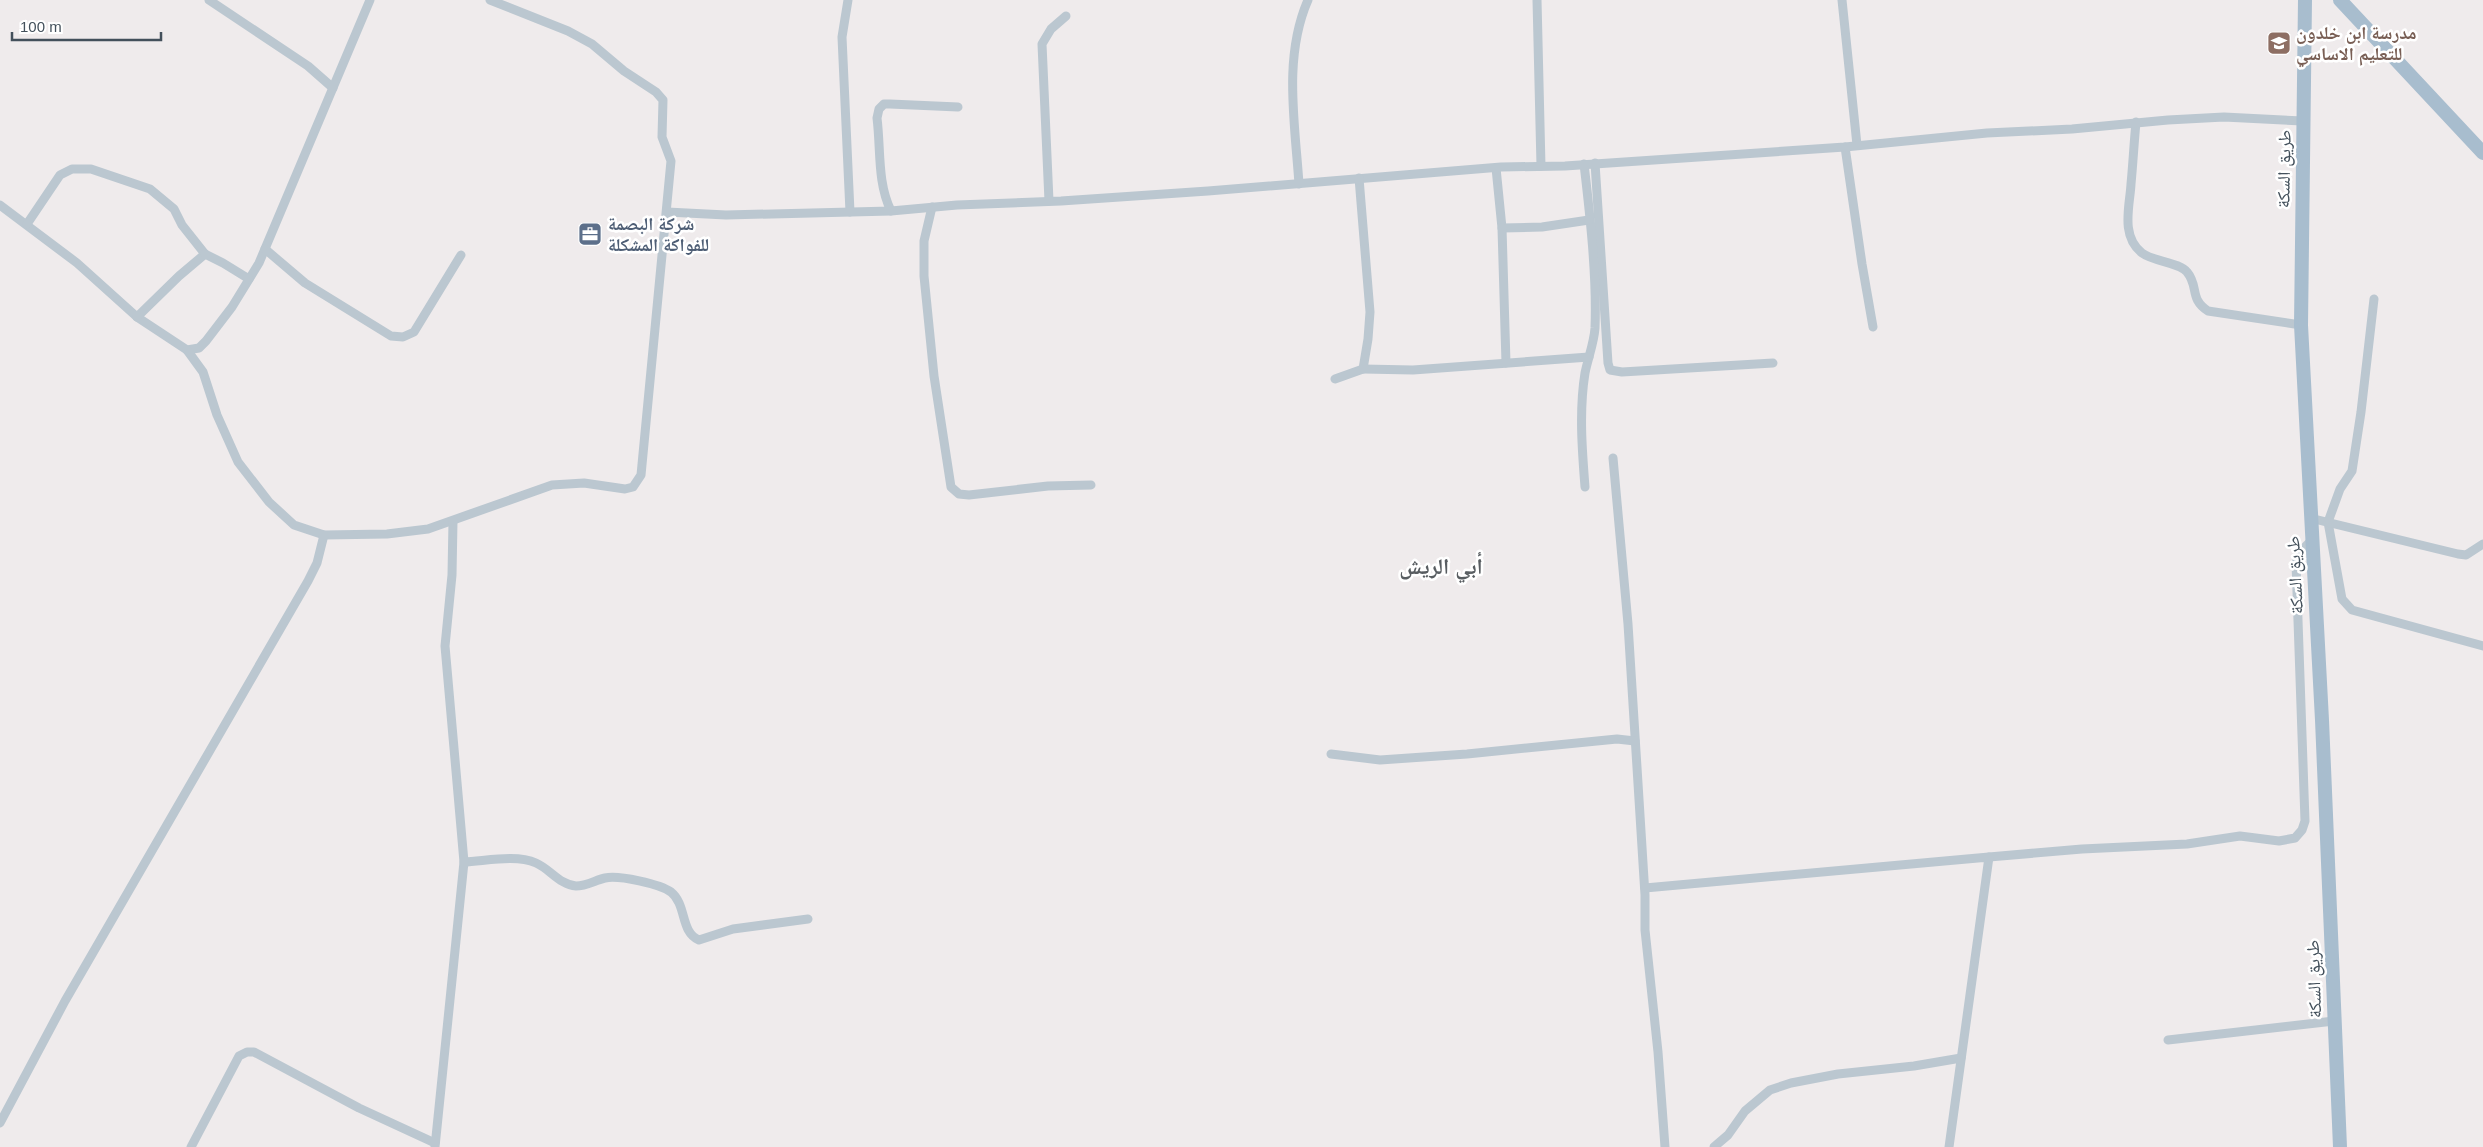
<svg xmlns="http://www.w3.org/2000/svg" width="2483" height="1147" font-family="Arial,'Noto Naskh Arabic',sans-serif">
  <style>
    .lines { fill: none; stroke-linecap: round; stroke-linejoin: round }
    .minor { stroke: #bbc7d0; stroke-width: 9 }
    .primary { stroke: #a8bdce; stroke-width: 14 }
    .labels { text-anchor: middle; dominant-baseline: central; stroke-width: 5; stroke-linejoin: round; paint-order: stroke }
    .education-label { font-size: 18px; font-weight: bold; fill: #785e54; stroke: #fff; text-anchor: start }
    .street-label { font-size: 18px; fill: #43505b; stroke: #fff }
    .service-label { font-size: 18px; font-weight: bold; fill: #4e5e75; stroke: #fff; text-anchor: start }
    .district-label { font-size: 22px; font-weight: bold; fill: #585d61; stroke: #fff }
  </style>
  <rect width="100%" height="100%" fill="#efebec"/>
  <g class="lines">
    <g class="minor">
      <path d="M209 0 308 66 333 88"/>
      <path d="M848 0 842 37 850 212"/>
      <path d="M1537 0 1541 166"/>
      <path d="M1842 0 1857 145"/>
      <path d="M2136 122C2134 143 2133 163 2131 184 2130 205 2120 236 2142 253 2154 262 2179 262 2187 272 2199 286 2189 299 2208 311L2301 325"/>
      <path d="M1845 147 1862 264 1873 327"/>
      <path d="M1595 163 1608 363 1610 370 1622 372 1773 363"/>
      <path d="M1584 164C1590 215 1597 277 1595 328 1594 343 1588 358 1585 373 1579 410 1582 449 1585 487"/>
      <path d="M1496 168 1502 228 1542 227 1589 220"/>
      <path d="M1299 184C1295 123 1283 57 1308 0"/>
      <path d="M1049 201 1042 44 1051 29 1066 16"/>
      <path d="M0 205 77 263 137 317 187 350 199 348 206 341 232 307 259 263 370 0"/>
      <path d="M932 207 924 241V276L934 376 951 487 959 494 969 495 1048 486 1091 485"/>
      <path d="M891 211C877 182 881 150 877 118L879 109 884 104H890L958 107"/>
      <path d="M667 212 726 215 891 211 957 205 1061 201 1208 191 1501 167 1565 166 1845 147 1987 133 2072 129 2168 120 2224 117 2303 121"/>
      <path d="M27 224 60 175 72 169H91L150 189 174 209 182 225 205 254 179 276 137 317"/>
      <path d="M1502 228 1506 363"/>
      <path d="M265 249 305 283 391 336 403 337 414 332 461 255"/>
      <path d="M205 254 223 263 249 279"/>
      <path d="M2374 299 2361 412 2352 471 2340 489 2328 522 2342 599 2352 610 2483 646"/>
      <path d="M187 350 203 372 217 415 238 462 269 502 294 525 324 535 387 534 428 529 552 485 584 483 625 489 633 487 641 475 671 161 662 137 663 100 656 92 624 71 592 44 568 31 490 0"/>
      <path d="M1363 369 1413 370 1589 357"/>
      <path d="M1335 379 1363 369 1368 339 1370 312 1359 178"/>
      <path d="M1613 458 1628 624 1645 895V930L1658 1052 1665 1147"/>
      <path d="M2310 518 2458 554 2466 555 2483 544"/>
      <path d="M1331 754 1380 760 1467 754 1617 739 1635 741"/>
      <path d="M1989 857 2082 849 2187 844 2240 836 2279 841 2295 838 2302 830 2305 821 2296 563 2299 553 2312 540"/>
      <path d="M464 862C486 861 516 854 536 863 550 869 560 885 576 886 586 886 596 880 605 878 619 875 660 884 671 892 687 905 680 932 699 940L733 929 808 919"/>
      <path d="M1645 888 1989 857 1949 1147"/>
      <path d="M2168 1040 2334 1021"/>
      <path d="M0 1123 65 1001 308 581 317 563 324 535"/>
      <path d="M191 1147 239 1056 247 1052H254L359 1108 435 1143"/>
      <path d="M435 1147 464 862 445 646 452 575 453 521"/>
      <path d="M1714 1147 1728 1135 1745 1111 1770 1090 1791 1083 1838 1074 1914 1066 1961 1058"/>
    </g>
    <g class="primary">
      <path d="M2305 0 2301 325 2322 720 2340 1147"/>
      <path d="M2340 0 2483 153"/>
    </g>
  </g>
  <defs>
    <g id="school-square" transform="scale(1.25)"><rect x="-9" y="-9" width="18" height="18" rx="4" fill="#8d6e63" stroke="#fff"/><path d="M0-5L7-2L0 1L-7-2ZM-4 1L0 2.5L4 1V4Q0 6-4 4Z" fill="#fff"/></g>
    <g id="office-square" transform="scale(1.25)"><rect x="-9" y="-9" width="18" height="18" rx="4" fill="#5c6f8a" stroke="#fff"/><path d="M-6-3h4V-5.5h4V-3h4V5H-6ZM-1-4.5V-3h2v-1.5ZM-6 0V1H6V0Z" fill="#fff"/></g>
  </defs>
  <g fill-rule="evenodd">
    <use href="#school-square" x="2279" y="43"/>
    <use href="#office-square" x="590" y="234"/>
  </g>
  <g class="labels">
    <g class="education-label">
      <text x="2296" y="33">مدرسة ابن خلدون<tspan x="2296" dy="21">للتعليم الاساسي</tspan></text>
    </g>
    <g class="street-label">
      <text transform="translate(2284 169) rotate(-89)">طريق السكة</text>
      <text transform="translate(2295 575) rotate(-93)">طريق السكة</text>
      <text transform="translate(2314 979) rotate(-92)">طريق السكة</text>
    </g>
    <g class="service-label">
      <text x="608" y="224">شركة البصمة<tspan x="608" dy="21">للفواكة المشكلة</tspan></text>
    </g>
    <g class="district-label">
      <text x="1441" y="566">أبي الريش</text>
    </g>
  </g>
  <path d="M12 32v8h149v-8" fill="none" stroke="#43505b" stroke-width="2.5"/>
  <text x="20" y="32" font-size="15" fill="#43505b" stroke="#ffffff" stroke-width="4" paint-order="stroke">100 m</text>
</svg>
